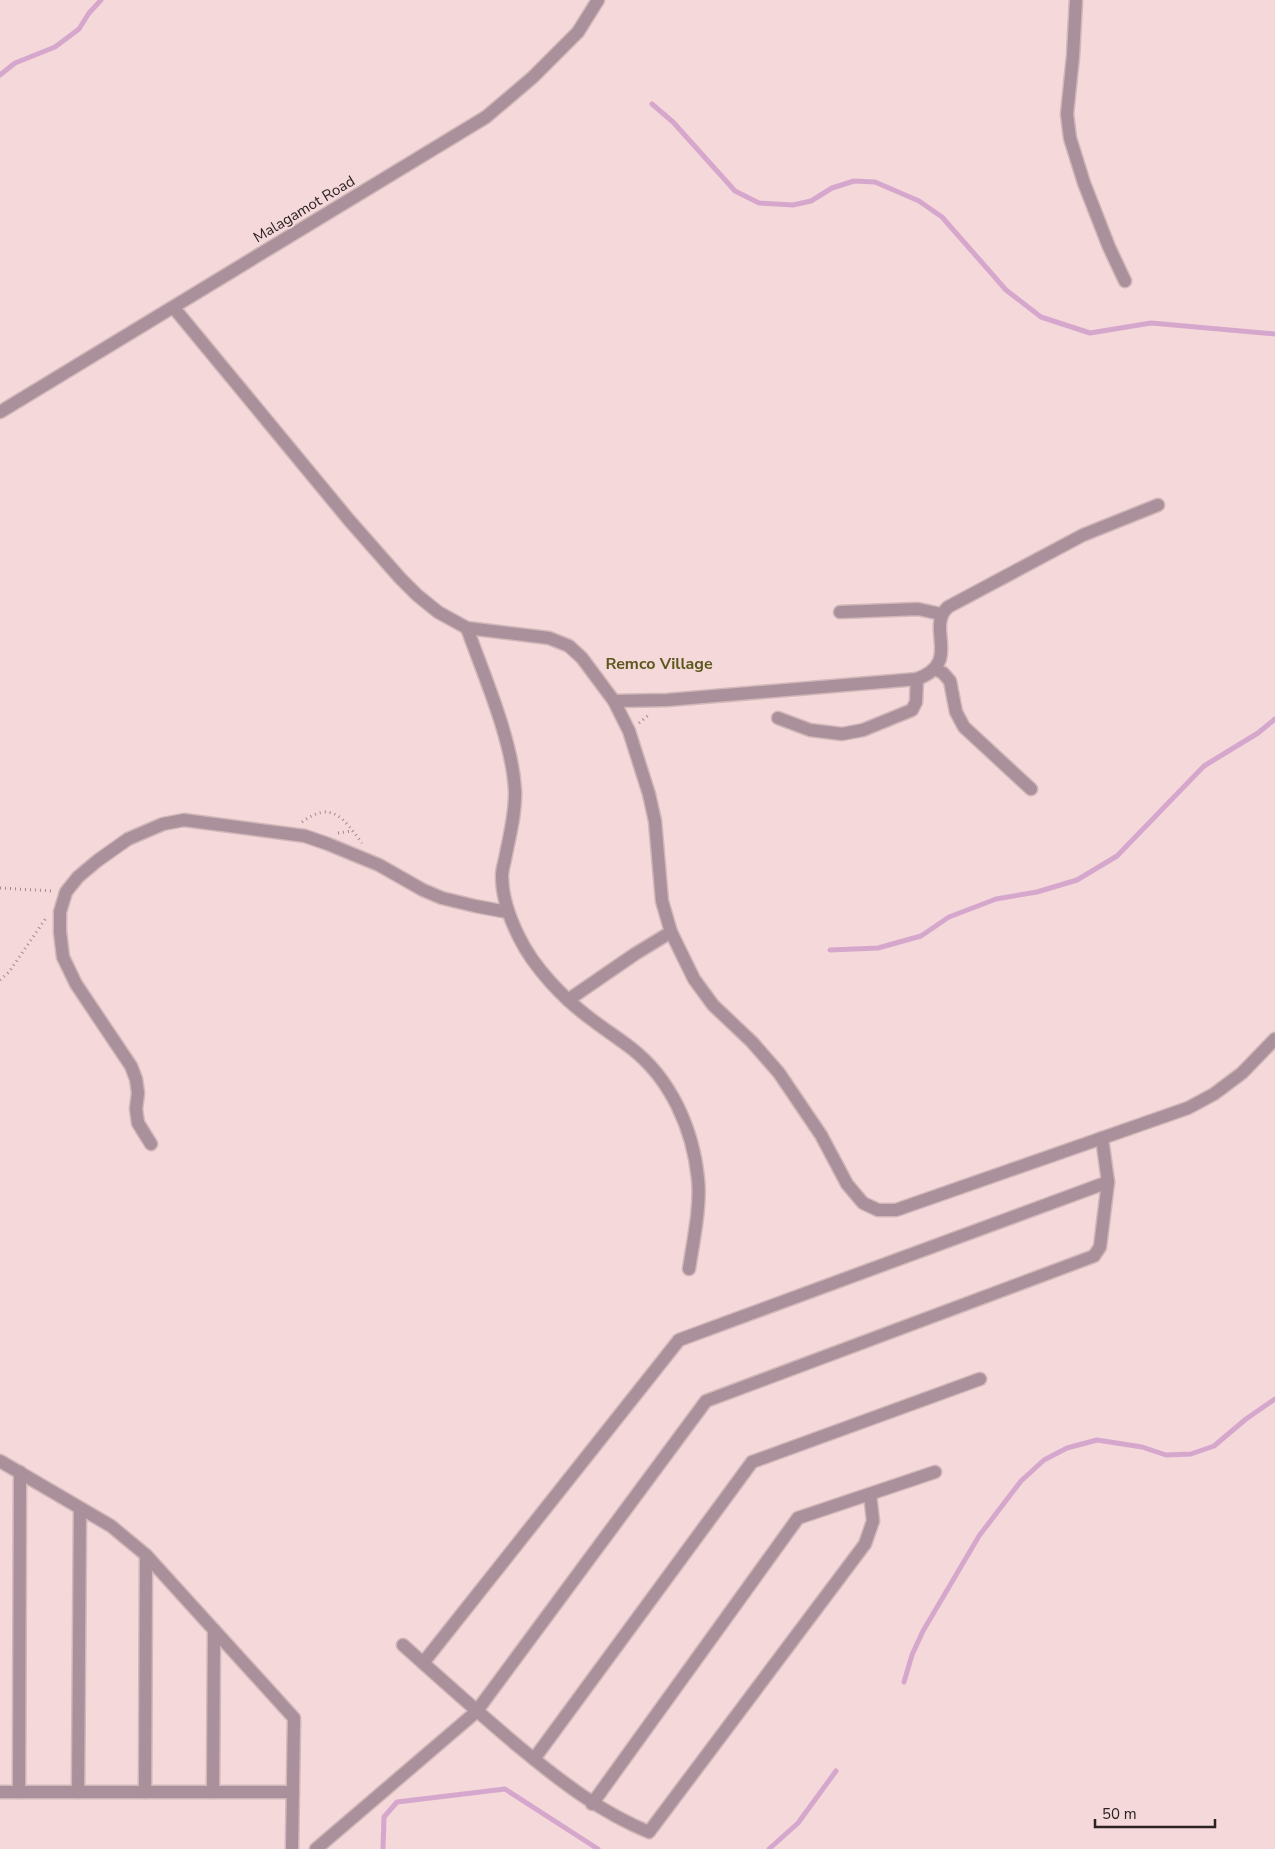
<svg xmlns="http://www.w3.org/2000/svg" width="1275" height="1849" font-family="'Nunito Sans',sans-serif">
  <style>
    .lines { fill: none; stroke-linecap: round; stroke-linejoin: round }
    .stream { stroke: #d6a7cc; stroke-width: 5 }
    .minor-casing { stroke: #d1b7b9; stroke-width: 15 }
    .path { stroke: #9e898b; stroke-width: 3; stroke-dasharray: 1 4; stroke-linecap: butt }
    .minor { stroke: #a9909a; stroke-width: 12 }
    .labels { text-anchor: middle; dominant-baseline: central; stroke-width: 4; stroke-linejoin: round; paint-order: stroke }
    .street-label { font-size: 15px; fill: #2c2223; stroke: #f5d8da }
    .neighbourhood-label { font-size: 16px; font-weight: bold; fill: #5c581c; stroke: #f5d8da }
  </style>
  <rect width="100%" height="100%" fill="#f5d8da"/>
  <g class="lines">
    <g class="stream">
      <path d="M0 75 15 63 55 47 79 29 89 13 101 0"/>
      <path d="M652 104 673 122 735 191 759 203 793 205 811 201 832 188 854 181 875 182 919 201 942 217 1006 290 1041 317 1090 333 1151 323 1275 334"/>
      <path d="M830 950 878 948 921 936 949 917 996 899 1037 892 1077 880 1117 856 1204 766 1258 733 1275 719"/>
      <path d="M904 1682 912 1655 923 1631 979 1536 1021 1481 1044 1460 1067 1448 1097 1440 1142 1447 1166 1455 1191 1454 1214 1446 1246 1419 1275 1399"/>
      <path d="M383 1849 384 1817 397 1802 505 1789 598 1849"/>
      <path d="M769 1849 798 1823 836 1771"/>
    </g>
    <g class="minor-casing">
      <g id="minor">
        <path d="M1076 0 1073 56 1067 114 1070 138 1084 183 1109 247 1125 281"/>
        <path d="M174 308 349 520 400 578 417 595 438 612 467 628 549 638 569 646 582 658 614 701 629 731 649 794 655 821 662 901 671 932 694 979 713 1005 752 1042 779 1073 821 1135 847 1184 863 1203 878 1210H896L1188 1108 1214 1094 1242 1073 1275 1039"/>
        <path d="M0 412 486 117 533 77 578 32 598 0"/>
        <path d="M840 612 918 609 941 614"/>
        <path d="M467 628C484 676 512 739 515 790 516 811 510 834 506 854 505 861 502 869 502 876 502 898 510 919 519 937 534 968 564 999 591 1019 604 1029 618 1038 631 1048 671 1079 693 1129 698 1179 701 1206 693 1242 689 1269"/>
        <path d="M935 669 943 673 950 681 956 712 964 727 1031 789"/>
        <path d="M614 701 667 700 917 679C963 662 925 628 948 607L1083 535 1158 505"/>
        <path d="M778 718 810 730 842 734 863 730 912 710 916 702 917 679"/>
        <path d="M568 1000 635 954 671 932"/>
        <path d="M151 1144 138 1123 136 1109 138 1093 136 1079 131 1066 76 984 63 957 60 932V912L66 892 78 877 97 861 128 839 163 824 184 820 305 836 328 844 379 865 423 890 442 898 475 906 507 912"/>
        <path d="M0 1461 111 1526 146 1555 294 1718 292 1849"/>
        <path d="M403 1645C443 1681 483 1717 524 1751 563 1783 602 1813 649 1832L865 1544 873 1521 870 1494"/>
        <path d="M423 1663 679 1340 1108 1182 1102 1138"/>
        <path d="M534 1759 752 1462 980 1379"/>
        <path d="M0 1792H293"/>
        <path d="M19 1792 20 1472"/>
        <path d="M78 1792 80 1508"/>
        <path d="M145 1792 146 1555"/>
        <path d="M213 1792 214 1630"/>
        <path d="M592 1804 798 1518 935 1472"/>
        <path d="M316 1849 476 1712 706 1401 1094 1256 1100 1247 1108 1182"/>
      </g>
    </g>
    <g class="path">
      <path d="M639 723 650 714"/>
      <path d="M302 822C332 800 343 818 362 843"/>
      <path d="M338 833 352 831"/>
      <path d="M0 888 53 891"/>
      <path d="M0 980 9 972 46 918"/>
    </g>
    <use href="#minor" class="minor"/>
  </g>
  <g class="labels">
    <g class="street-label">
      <text transform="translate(304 209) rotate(-31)">Malagamot Road</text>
    </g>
    <g class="neighbourhood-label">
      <text x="659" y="664">Remco Village</text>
    </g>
  </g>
  <path d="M1095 1819v8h120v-8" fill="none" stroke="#2c2223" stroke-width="2.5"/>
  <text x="1102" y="1819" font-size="15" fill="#2c2223" stroke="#f5d8da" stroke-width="4" paint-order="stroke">50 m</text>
</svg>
